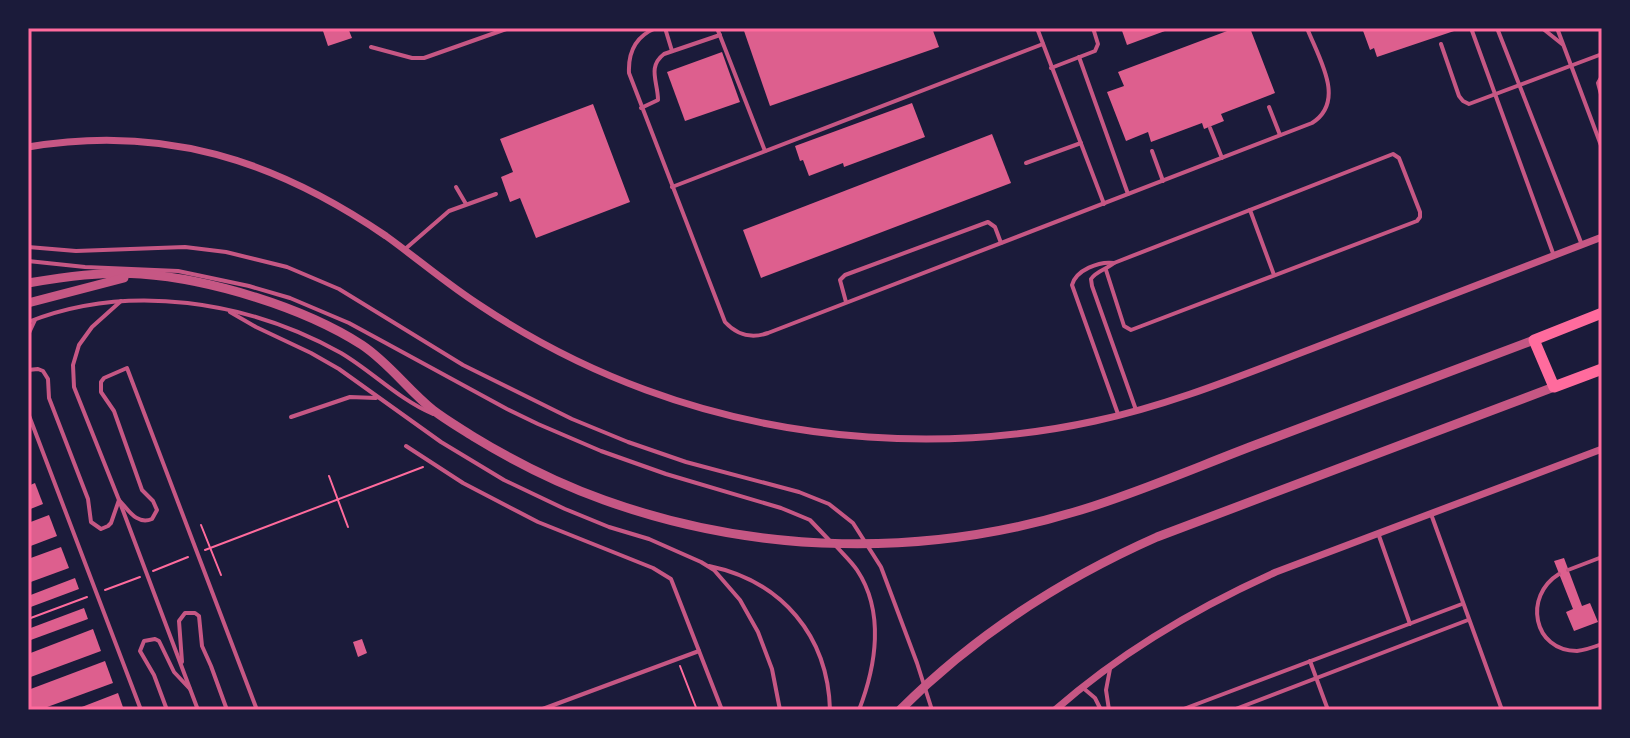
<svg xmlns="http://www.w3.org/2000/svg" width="1630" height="738" font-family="Poppins,sans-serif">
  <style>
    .building { fill: #dd5f8e }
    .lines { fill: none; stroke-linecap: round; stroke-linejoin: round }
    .path { stroke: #ff6b9d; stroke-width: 2 }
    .service { stroke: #c65784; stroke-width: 4 }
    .minor { stroke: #c65784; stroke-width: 7 }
    .tertiary { stroke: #c65784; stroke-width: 9 }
    .primary { stroke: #ff6b9d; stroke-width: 11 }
    .neatline { fill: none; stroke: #ff6b9d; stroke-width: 3 }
  </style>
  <rect width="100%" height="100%" fill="#1b1b3a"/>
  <g class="building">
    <path d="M322 28H348L352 38 328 46Z"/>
    <path d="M743 28H932L939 47 770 106Z"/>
    <path d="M1121 28H1173L1127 45Z"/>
    <path d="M1235 28H1250L1275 93 1221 114 1224 121 1204 129 1202 123 1151 142 1148 132 1126 141 1107 92 1124 86 1118 72Z"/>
    <path d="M1362 28H1460V29L1377 57 1374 48 1370 50Z"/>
    <path d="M722 52 740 102 685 121 667 72Z"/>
    <path d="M912 103 925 137 844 167 843 163 809 176 803 160 800 161 795 146Z"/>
    <path d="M593 104 630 202 536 238 520 198 510 202 501 177 513 172 500 139Z"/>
    <path d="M992 134 1011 183 761 278 743 230Z"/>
    <path d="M35 483 43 504 28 510V486Z"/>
    <path d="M49 515 57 536 28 547V523Z"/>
    <path d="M61 547 69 568 28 583V559Z"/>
    <path d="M1564 558 1582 606 1590 603 1598 622 1574 631 1566 612 1573 609 1554 561Z"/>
    <path d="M75 578 79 589 28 608V596Z"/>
    <path d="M84 608 88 619 28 641V629Z"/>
    <path d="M93 629 101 651 28 678V654Z"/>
    <path d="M362 639 367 653 358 657 353 642Z"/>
    <path d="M105 661 113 683 39 710H28V690Z"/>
    <path d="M118 693 124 710H74Z"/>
  </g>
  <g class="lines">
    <g class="path">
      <path d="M329 476 348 527"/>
      <path d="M201 525 221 575"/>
      <path d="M205 550 423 467"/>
      <path d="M153 571 188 557"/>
      <path d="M105 590 140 577"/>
      <path d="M28 619 87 597"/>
      <path d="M680 666 697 710"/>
    </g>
    <g class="service">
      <path d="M656 28C636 36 628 52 629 73L725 322C737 335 751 339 768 333L1312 123C1347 101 1318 57 1307 28"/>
      <path d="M665 28 672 51"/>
      <path d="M717 28 765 151"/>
      <path d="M1037 28 1104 204"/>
      <path d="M1471 28 1554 256"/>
      <path d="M1497 28 1582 245"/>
      <path d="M1542 28 1562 44"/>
      <path d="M1557 28 1602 148"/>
      <path d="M28 30 33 28"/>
      <path d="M1441 44 1459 96 1463 101 1469 104 1602 54"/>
      <path d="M371 47 412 58H424L509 28"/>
      <path d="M1079 57 1128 194"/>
      <path d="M1051 68 1095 51 1098 44 1093 28"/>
      <path d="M1602 76 1598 83 1602 98"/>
      <path d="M1269 107 1280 135"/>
      <path d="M641 108 658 100C658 82 647 67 664 54L720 35"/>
      <path d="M1210 128 1222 158"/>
      <path d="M1152 151 1163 181"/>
      <path d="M1026 163 1081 143"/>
      <path d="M456 187 466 204"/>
      <path d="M672 187 1043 44"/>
      <path d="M1250 210 1274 275"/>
      <path d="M28 247 76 251 185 247 226 252 287 267 339 289 463 365 572 419 628 442 686 462 799 492 829 504 853 523 881 567 917 663 932 710"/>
      <path d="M404 250 449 211 496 194"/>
      <path d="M28 261 85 267 178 271 249 286 290 298 349 323 507 409 538 424 601 451 666 474 781 508 810 520 829 540"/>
      <path d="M1114 263C1099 261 1076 270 1072 285L1118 414"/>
      <path d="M1106 270 1124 326 1131 330 1417 221 1420 217V212L1399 158 1393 154 1114 263C1107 269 1096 271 1091 279L1092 286 1136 410"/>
      <path d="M121 301 92 327 79 345 73 365 74 387 119 500 198 710"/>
      <path d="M846 302 840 280 845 275 988 222 995 227 1001 243"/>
      <path d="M230 312 256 327 311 353 339 369 441 442 504 480 565 509 609 527 649 539 701 562 714 570 740 600 758 632 772 669 780 710"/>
      <path d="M28 322C129 282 248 301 341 353 373 372 398 399 433 414"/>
      <path d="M28 335 35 320"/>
      <path d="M28 370 38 369 43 371 48 379 49 398 88 499 91 522 101 529 108 526 111 523 119 500C129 511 137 525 152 519L157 510 153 501 142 490 114 411 101 392V382L104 378 127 368 257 710"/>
      <path d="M28 413 141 710"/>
      <path d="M291 417 350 397 376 398"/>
      <path d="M406 446 463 483 538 522 653 568 671 579 722 710"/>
      <path d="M1431 514 1502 710"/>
      <path d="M1378 533 1410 624"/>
      <path d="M836 546C843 554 851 561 857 570 885 612 876 666 859 710"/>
      <path d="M709 566C782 581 828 636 830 710"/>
      <path d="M1568 570 1602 557"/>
      <path d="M1559 574C1523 596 1533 651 1577 651 1586 650 1594 647 1602 644"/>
      <path d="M1310 661 1328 710"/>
      <path d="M182 662 179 621 185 613H195L199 616 202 646 211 666 227 710"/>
      <path d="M1082 687 1095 698 1101 710"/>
      <path d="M167 710 154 675 140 651 144 641 155 639 159 641 174 672 190 689"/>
      <path d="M540 710 699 651"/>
      <path d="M1109 710 1106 690 1110 669"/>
      <path d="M1181 710 1462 604"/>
      <path d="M1233 710 1468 620"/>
    </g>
    <g class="minor">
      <path d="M28 147C163 124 275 160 386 236 418 259 448 285 481 306 532 340 589 369 646 390 787 442 948 453 1095 421 1170 405 1240 376 1311 349 1408 312 1505 275 1602 237"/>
      <path d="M1055 710C1121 652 1196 608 1276 572L1602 449"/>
    </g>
    <g class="tertiary">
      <path d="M28 283C64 277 104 271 141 274 210 279 303 307 362 345 389 363 408 390 433 410 446 420 460 428 474 437 515 462 559 484 604 500 757 555 926 558 1081 510 1140 492 1197 467 1255 445 1348 410 1441 375 1534 340"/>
      <path d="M28 303 124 278"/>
      <path d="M900 710C974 636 1062 579 1157 537L1554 387"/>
    </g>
    <path class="primary" d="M1602 313 1534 340 1554 387 1602 369"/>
  </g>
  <rect width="1630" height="738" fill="none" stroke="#1b1b3a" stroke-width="60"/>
  <rect x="30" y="30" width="1570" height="678" class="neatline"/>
</svg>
